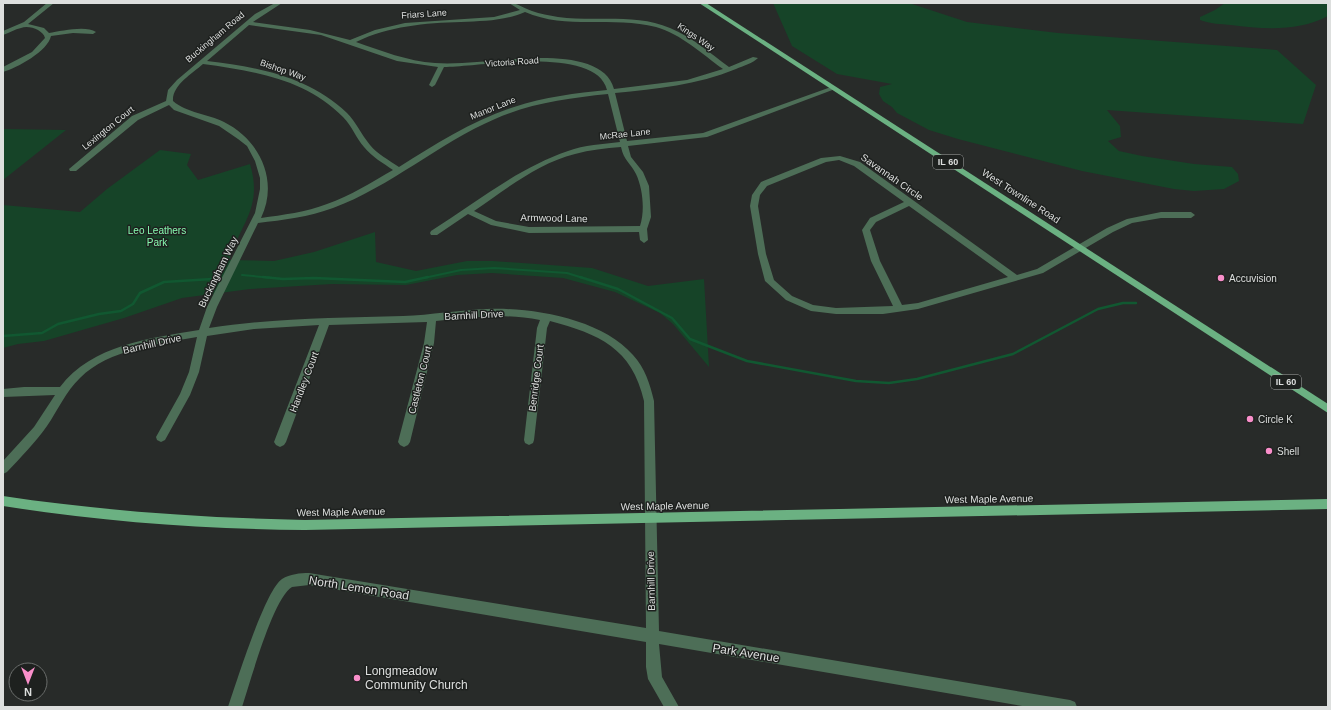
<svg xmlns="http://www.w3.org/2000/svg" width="1331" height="710" font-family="Helvetica,sans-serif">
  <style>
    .green { fill: #164428 }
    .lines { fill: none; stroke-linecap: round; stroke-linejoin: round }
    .stream-far1 { stroke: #115831; stroke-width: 2 }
    .stream { stroke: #115831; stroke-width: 2.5 }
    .minor { fill: #4d6e57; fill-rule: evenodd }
    .major { fill: #6bb182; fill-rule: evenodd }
    .poi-dot { fill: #f98fca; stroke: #1e211f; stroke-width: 1.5 }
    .labels { text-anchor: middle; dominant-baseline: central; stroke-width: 3; stroke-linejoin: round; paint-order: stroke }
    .far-street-label { font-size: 9px; fill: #dddfde; stroke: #1e211f }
    .shield { fill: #1e211f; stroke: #a4a6a5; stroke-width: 1 }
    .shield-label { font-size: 9px; font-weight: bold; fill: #dddfde }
    .street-label { font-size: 10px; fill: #dddfde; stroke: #1e211f }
    .park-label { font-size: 10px; fill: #87f9af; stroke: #1e211f }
    .poi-label { font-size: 10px; fill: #dddfde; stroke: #1e211f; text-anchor: start }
    .near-street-label { font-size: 12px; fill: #dddfde; stroke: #1e211f }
    .near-poi-label { font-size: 12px; fill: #dddfde; stroke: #1e211f; text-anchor: start }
  </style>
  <rect width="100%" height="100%" fill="#282b29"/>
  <g class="green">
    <path d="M773 3H909L967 22 1058 33 1277 50 1316 85 1303 124 1107 110 1120 126 1121 137 1108 141 1119 151 1142 156 1194 164 1232 167 1238 174 1239 181 1224 189 1194 191 1174 189 1082 171 958 139 929 130 897 113 892 107 883 101 879 94 880 87 892 84 837 74 792 46Z"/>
    <path d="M1225 3H1328V16C1298 32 1263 29 1231 25 1221 24 1210 24 1200 20V17L1215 10Z"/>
    <path d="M3 129 66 130 3 180Z"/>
    <path d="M160 150 191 154 187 165 198 180 250 164C263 207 241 223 229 260L274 261 314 252 375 232 376 262 416 271 467 261H493L592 268 648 286 704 279 709 367 673 324 660 313 615 292 563 278 492 273 457 275 406 285 332 284 250 289 182 298 124 318 44 341 18 344 3 348V205L80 212 107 189Z"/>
  </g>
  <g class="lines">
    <g class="stream-far1">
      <path d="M242 275 273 278"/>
      <path d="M424 278 461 270 494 268 567 273 583 278"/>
    </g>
    <g class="stream">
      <path d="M263 277 283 279 314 278 405 282 428 277"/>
      <path d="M580 277 618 289 672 318 690 339 747 361 856 381 889 383 917 379 1013 354 1098 309 1123 303H1136"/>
      <path d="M3 336 42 333 58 324 99 314 121 311 133 304 140 293 164 282 212 279"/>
    </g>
    <g class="minor">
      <path d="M47 3H54L28 24 44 28 49 33C61 31 86 25 96 32L93 34 73 33 51 36C48 51 17 68 3 72V67L32 52 45 38C43 30 29 25 21 28 15 29 9 33 3 35V31L24 22Z"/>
      <path d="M275 3H282L253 22 310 30 350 40 375 30 405 23 494 17 520 10 509 3C518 3 523 8 532 11 540 14 549 15 558 17 596 22 635 13 670 28 692 37 710 53 729 67L753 57 758 58C753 63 743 66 736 69 697 85 657 89 615 93L627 141 703 133 831 87H835V89L707 137 628 146 631 157 643 172 649 186 651 217 647 229 648 240 644 243 640 240 639 232 529 233 491 225 468 214 437 235H431L430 233 431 231C475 203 518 168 568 151 584 145 603 144 620 142L608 94C569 98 531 103 495 119 439 143 390 187 333 208 309 217 283 220 258 223L217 307 209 328C274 318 338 318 403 316 431 315 459 310 487 309 532 307 602 319 633 355 645 368 650 384 654 401L659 631 1070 700 1075 702 1077 707H1028L659 644 662 677 679 707H664L648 679 646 667V642L309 585 292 587C273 598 250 683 242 707H228C236 684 265 590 282 579 290 574 300 573 309 573L646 628 644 401C632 348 599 334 550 321L547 328 534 440 533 443 529 445 525 443 524 440 537 328 540 320C505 313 471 317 436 321L434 343 410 442 408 445 404 447 400 445 398 442 424 343 427 322 329 325 286 442 284 445 280 447 276 445 274 442 319 325 254 329 207 336 199 372 190 395 165 440 161 442 157 440 156 437 180 394 189 372 197 337C159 344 109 349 80 378 66 391 58 410 47 426 35 443 21 457 7 472L3 474V461L34 427 55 395 3 397V389L24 387H60C92 345 150 338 199 330L207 307 255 213 260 189V178L255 161 247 146 238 139 219 126 174 110 169 105 138 120 76 171H70L69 169 132 116 166 101 168 90 177 80 255 14ZM525 12C566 30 613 16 656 27 681 34 702 54 723 69L687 80 614 89C603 45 510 60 477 62 463 63 449 64 435 63 407 61 382 51 356 42 389 26 425 23 461 22 483 21 504 21 525 12ZM249 25 321 35 397 61 438 67 429 85 432 87 435 85 444 67C479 67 596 45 607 90 576 93 544 97 514 107 473 120 436 144 399 167 389 160 377 154 370 145 361 134 356 122 347 113 308 76 257 67 207 61ZM203 64C254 71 306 79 343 117 352 126 356 138 364 147 372 157 383 163 393 170 372 182 350 196 327 204 306 212 283 215 261 218 279 181 260 140 224 122 208 114 187 113 173 101 172 85 192 74 203 64ZM621 147C624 161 630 162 636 174 643 189 645 211 640 226L529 227 496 221 474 211C505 190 538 163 575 154 590 150 605 148 621 147Z"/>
      <path d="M840 156 860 162 1017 275 1037 269 1107 228 1127 219 1161 212H1191L1195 215 1191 218H1161L1132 223 1113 232 1043 273 918 309 883 314H836L811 311 786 300 765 281 758 254 750 206 752 195 761 182 821 158ZM839 160 854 166 904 202 870 218 862 230 871 261 893 306 836 308 813 305 792 296 774 280 766 254 758 206 760 195 767 186 826 162ZM909 206 1008 277 918 303 902 305 880 261 870 230 876 222Z"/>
    </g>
    <g class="major">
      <path d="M699 3H706L1328 404V413Z"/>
      <path d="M3 496C103 511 204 518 305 520L1328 499V509L305 530C204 529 103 522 3 506Z"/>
    </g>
  </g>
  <g class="poi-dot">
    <circle cx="1221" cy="278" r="4"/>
    <circle cx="1250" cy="419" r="4"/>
    <circle cx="1269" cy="451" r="4"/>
    <circle cx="357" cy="678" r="4"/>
  </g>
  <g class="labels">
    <g class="far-street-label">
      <text transform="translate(424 14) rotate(-4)">Friars Lane</text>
      <text transform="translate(215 37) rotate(-40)">Buckingham Road</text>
      <text transform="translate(696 37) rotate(34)">Kings Way</text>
      <text transform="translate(512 62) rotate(-4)">Victoria Road</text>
      <text transform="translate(283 70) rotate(19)">Bishop Way</text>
      <text transform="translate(493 108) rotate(-22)">Manor Lane</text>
      <text transform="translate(108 128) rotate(-39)">Lexington Court</text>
      <text transform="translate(625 134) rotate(-6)">McRae Lane</text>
    </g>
    <g class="shield">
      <rect x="933" y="155" width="30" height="14" rx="3"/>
      <rect x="1271" y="375" width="30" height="14" rx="3"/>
    </g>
    <g class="shield-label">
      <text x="948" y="162">IL 60</text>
      <text x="1286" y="382">IL 60</text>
    </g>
    <g class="street-label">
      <text transform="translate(892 177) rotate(35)">Savannah Circle</text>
      <text transform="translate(1021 196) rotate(33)">West Townline Road</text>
      <text transform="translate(554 218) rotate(1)">Armwood Lane</text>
      <text transform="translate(218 272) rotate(-64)">Buckingham Way</text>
      <text transform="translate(474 315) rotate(-3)">Barnhill Drive</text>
      <text transform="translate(152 344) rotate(-13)">Barnhill Drive</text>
      <text transform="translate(536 378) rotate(-83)">Benridge Court</text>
      <text transform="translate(420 380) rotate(-76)">Castleton Court</text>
      <text transform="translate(304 382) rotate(-69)">Handley Court</text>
      <text transform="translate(989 499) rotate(-1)">West Maple Avenue</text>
      <text transform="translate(665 506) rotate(-1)">West Maple Avenue</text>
      <text transform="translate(341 512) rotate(-1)">West Maple Avenue</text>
      <text transform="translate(651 581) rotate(-91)">Barnhill Drive</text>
    </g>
    <g class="park-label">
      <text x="157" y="230">Leo Leathers<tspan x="157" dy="12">Park</tspan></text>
    </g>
    <g class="poi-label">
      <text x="1229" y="278">Accuvision</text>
      <text x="1258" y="419">Circle K</text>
      <text x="1277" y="451">Shell</text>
    </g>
    <g class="near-street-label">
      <text transform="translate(359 588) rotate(9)">North Lemon Road</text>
      <text transform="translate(746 653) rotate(9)">Park Avenue</text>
    </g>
    <g class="near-poi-label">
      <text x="365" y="671">Longmeadow<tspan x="365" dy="14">Community Church</tspan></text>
    </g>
  </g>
  <rect width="1331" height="710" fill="none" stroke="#dddfde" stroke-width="8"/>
  <g transform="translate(28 682) rotate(180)"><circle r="19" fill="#1e211f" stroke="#6a6d6b"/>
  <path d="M0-3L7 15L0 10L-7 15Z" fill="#f98fca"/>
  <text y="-6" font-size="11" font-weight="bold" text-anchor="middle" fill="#dddfde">N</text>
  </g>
</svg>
